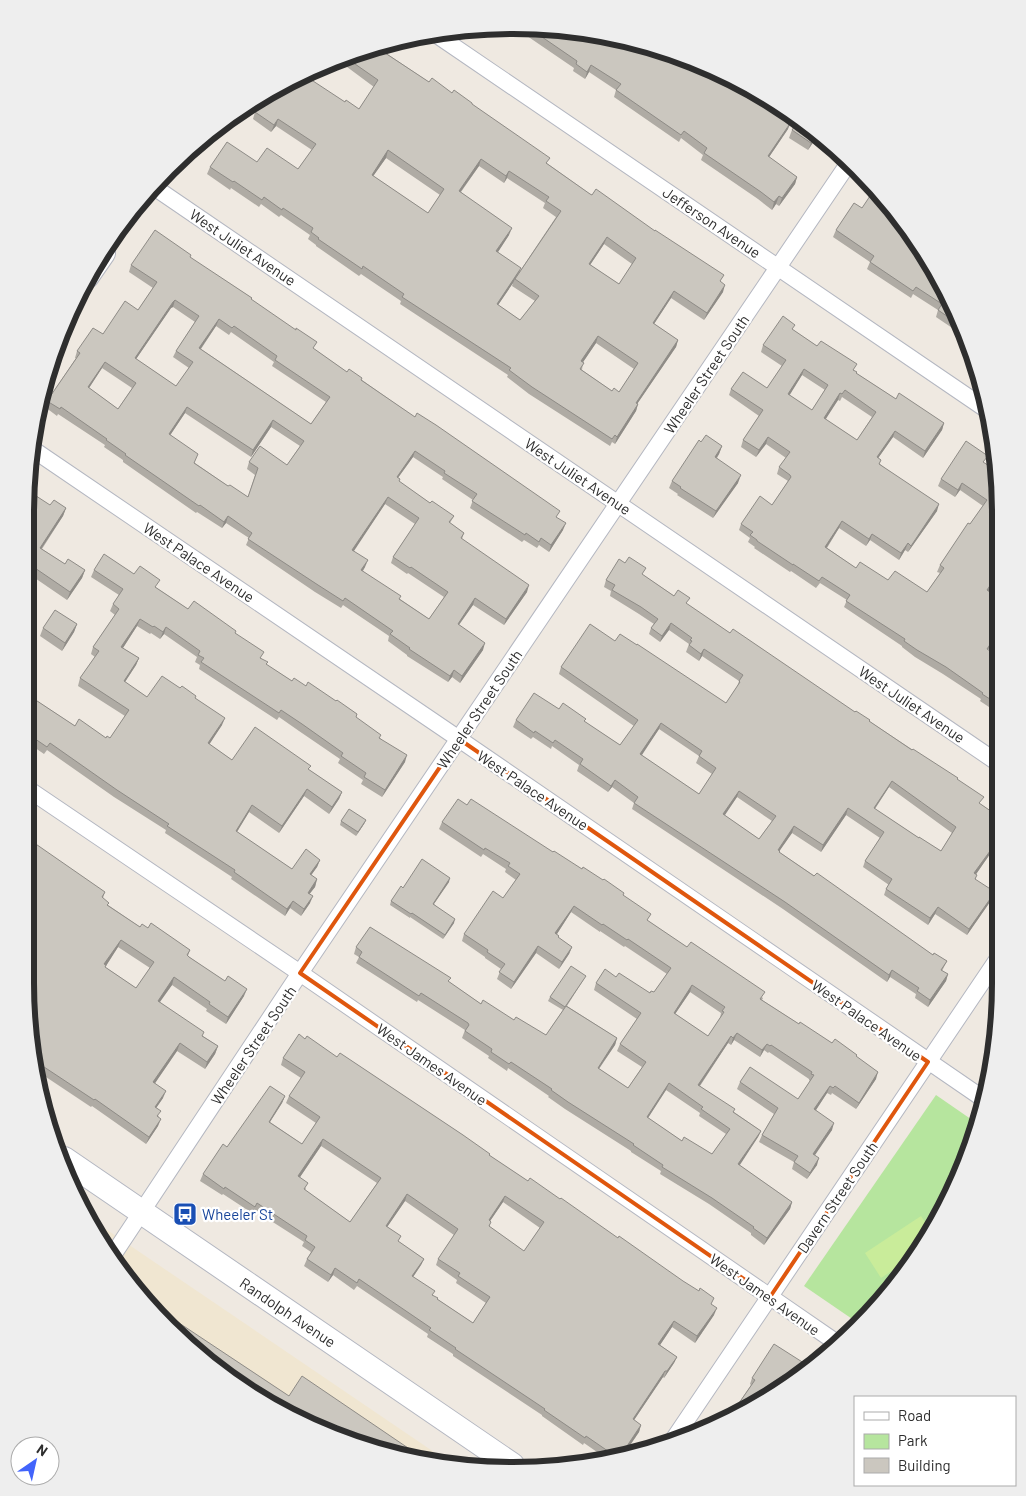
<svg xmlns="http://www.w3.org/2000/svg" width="1026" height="1496" font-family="Barlow,sans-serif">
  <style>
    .education { fill: #f0e6d1 }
    .green { fill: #b6e59e }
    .pitch { fill: #c9ec9a }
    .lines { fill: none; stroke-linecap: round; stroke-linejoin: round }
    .street-casing { stroke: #b4b7c1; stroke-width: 18 }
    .secondary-casing { stroke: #b4b7c1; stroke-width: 26 }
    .street { stroke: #fff; stroke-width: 16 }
    .secondary { stroke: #fff; stroke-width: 24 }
    .wall { fill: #afaba4; fill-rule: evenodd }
    .shaded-wall { fill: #8e8b86 }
    .building { fill: #cbc7bf; stroke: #8e8b86; fill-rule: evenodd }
    .marked { fill: none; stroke: #df570e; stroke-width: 4; stroke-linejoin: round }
    .labels { text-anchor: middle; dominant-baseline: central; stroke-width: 4.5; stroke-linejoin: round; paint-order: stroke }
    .street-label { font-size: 15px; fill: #2e2e2e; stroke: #fff }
    .transit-label { font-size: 15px; fill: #164399; stroke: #fff; text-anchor: start }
    .rim { fill: none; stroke: #2e2e2e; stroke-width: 6 }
  </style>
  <rect width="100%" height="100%" fill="#efe9e1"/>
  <path class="education" d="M91 1219 456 1467H450L326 1434 191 1350 107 1254Z"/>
  <path class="green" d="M936 1095 978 1124 964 1170 919 1254 861 1325 804 1286Z"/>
  <path class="pitch" d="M921 1216 931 1231 919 1253 881 1278 865 1253Z"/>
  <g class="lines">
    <g class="street-casing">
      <g id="street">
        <path d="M434 33 990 412"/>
        <path d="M154 187 1001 765"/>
        <path d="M31 448 459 739 985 1100"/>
        <path d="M25 787 300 973 837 1343"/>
        <path d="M111 1258 300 973 850 161"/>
        <path d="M673 1440 1001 954"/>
      </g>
    </g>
    <g class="secondary-casing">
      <g id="secondary">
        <path d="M87 276 103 253"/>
        <path d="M64 1159 512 1465"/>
      </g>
    </g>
    <use href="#street" class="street"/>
    <use href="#secondary" class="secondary"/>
  </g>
  <g class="wall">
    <path d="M511 25 608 34 759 100 788 129 769 157 797 177 795 184 779 206 776 204 772 210 758 199 701 160 703 155 681 138 679 142 614 97 616 90 589 72 585 79 573 71 574 68Z"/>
    <path d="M377 47 429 82 452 93 472 105 548 164 590 194 721 282 723 292 704 320 671 298 654 324 678 340 676 347 637 404H638L636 411 615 444 612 442 610 446 529 394 507 377 508 375 400 304 401 301 361 274 359 276 316 246V245L308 239 310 235 281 215 279 217 261 204 259 207 231 188 230 190 207 174 210 167 257 162 298 169 312 150 276 126 271 132 253 119 255 112 307 82 345 102 359 109 374 87 339 61 332 71 323 64 327 62ZM386 158 440 195 428 213 373 176ZM479 166 504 183 507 178 545 203 543 208 556 217 520 271 498 252 509 235 461 192ZM604 244 632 264 619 284 590 265ZM513 283 512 286 535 301 520 320 498 305ZM596 343 634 369 619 392 612 391 582 370 583 362Z"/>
    <path d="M799 120 818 135 808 150 789 138 792 130Z"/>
    <path d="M836 230 951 297 964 336 936 317 938 310 913 294 911 298 867 269 870 262 833 237Z"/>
    <path d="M190 258 252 298 251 300 314 349 347 372 362 380 557 518 563 530 549 552 539 545 537 548 524 540 522 542 470 508 473 500 442 479 443 477 413 457 398 478 399 482 430 503 454 516 450 523 464 533 462 539 527 592 504 625 473 605 459 625 483 650 460 683 452 677 448 682 407 656V655L388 641 389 636 343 605 341 608 315 592 246 545 249 538 226 523 222 528 197 512 196 513 123 462V460L104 447 105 445 58 414 57 416 45 407 47 401 76 358H75L77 351 138 310 153 288 129 272 131 265ZM173 307 195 322 176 351 173 357 189 368 176 386 136 359 171 308ZM216 326 229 335 231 332 274 362 272 366 326 402 311 424 201 349ZM102 368 132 388 118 409 89 388ZM185 413 251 457 271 427 300 446 287 465 249 462 247 469 255 475 248 497 228 486 195 463 170 435ZM385 504 415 524 393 557 391 563 407 574 408 573 444 597 429 619 400 599 363 571 365 567 353 551Z"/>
    <path d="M793 330 855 371 856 373 896 399 944 423 942 430 923 458 893 437 878 458 880 464 937 511 908 552 905 550 899 560 870 540 866 546 839 528 827 548 856 568 888 580 927 592 940 573 937 572 940 565 970 524 983 506 960 490 955 497 938 486 941 479 985 463 1001 513V573L988 591 1001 600V631L988 650 1001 658V712L999 711 998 713 980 701 981 699 943 674 915 657 902 647V646L844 607 847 600 820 583 816 588 791 571 790 572 754 548 755 547 748 542 750 538 739 530 741 524 772 505 788 481 777 474 779 467 786 458 766 444 756 457 741 447 743 440 759 416 729 395 731 389 767 388 782 366 761 352 763 345ZM802 375 825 390 812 410 789 395ZM842 397 872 417 857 440 825 419 838 400 840 401Z"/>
    <path d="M701 442 722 446 719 454 717 458 738 483 713 518 677 495 678 494 669 488 672 481Z"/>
    <path d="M50 505 66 508 63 516 42 549 65 564 85 570 82 578 67 600 29 574 27 578 25 576V513Z"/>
    <path d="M94 570 134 574 157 588 188 609 235 633 262 659 267 665 292 681 306 686 336 701 357 714 356 717 380 738 405 762 382 797 361 784 363 780 338 763 340 759 299 731 279 717 277 720 199 669 200 665 195 662 197 657 164 634 160 639 151 633 150 634 137 626 123 648 139 658 136 665 125 682 147 697 195 698 222 725 209 744 232 760 309 770 342 792 339 799 329 814 304 796 279 833 249 812 237 832 292 869 320 860 317 867 311 875 317 879 315 887 309 894 310 903 301 916 290 908 285 916 231 879 232 877 165 833 166 830 114 797 47 750 44 754 25 741V693L75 726 106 738H110L125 716 78 686 80 678 95 657 91 654 93 647 115 615 110 611 113 604 119 595 91 577Z"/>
    <path d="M643 575 730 633 869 721 957 779 980 804 1001 818V861L990 854 976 874V880L992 899 967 935 935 914 928 925 884 895 886 889 889 885 863 867 865 861 880 838 846 815 821 852 792 833 779 851V852L933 955 947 961 942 971 948 974 946 981 928 1007 915 998 916 994 890 977 887 982 783 909 632 809 634 803 612 787 608 792 577 771 579 765 552 746 551 749 533 737 531 739 513 727 516 720 559 709 585 722 620 745 634 726 559 674 561 667 615 641 726 703 737 687 739 681 702 656 699 661 686 652 689 644 669 630 660 642 649 634 651 628 654 624 639 614 610 596 611 591 604 587 606 580ZM659 729 699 756 696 763 712 774 699 794 641 755ZM889 787 952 833 941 851 919 838 875 809ZM737 797 772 821 759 839 724 815Z"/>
    <path d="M77 624 74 632 62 651 40 636 43 628Z"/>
    <path d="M467 805 553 852 623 895 648 921 763 998 762 1000 799 1024 832 1043 857 1055 856 1057 876 1079 856 1109 832 1093 831 1095 827 1093 816 1110 832 1130 814 1155 817 1165 807 1179 792 1169 794 1162 759 1142 762 1135 774 1114 737 1089 740 1082 798 1099 810 1081 809 1080V1079L769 1052 768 1053 764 1050 760 1057 734 1040 731 1045 728 1043 700 1086 734 1112 761 1131 758 1137 739 1165 792 1202 790 1209 764 1245 751 1235V1233L709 1204 660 1174 661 1171 631 1152V1151L565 1109 548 1097 549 1096 508 1068 507 1071 488 1058 489 1056 462 1038 465 1030 418 1000 417 1002 356 963 359 957 354 954 356 947 449 982 481 1004 546 1035 563 1010 548 1001 550 997 584 979 567 1006 617 1038 615 1045 599 1069 628 1088 642 1067 617 1051 620 1044 637 1019 594 990 596 983 616 977 650 993 654 992 667 974 625 946 624 947 600 931V932L571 912 557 934 558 938 572 947 569 954 559 969 536 953 511 989 497 979 501 969 485 958V957L462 941 464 934 503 898 516 880 505 872 506 869 483 854 481 857 439 829 442 822ZM690 992 721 1013 720 1018 708 1036 675 1014ZM666 1090 700 1113 699 1116 726 1134 712 1154 682 1141 648 1118Z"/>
    <path d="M366 820 364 824 356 836 340 825 341 821Z"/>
    <path d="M449 882 434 904 454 923 443 939 410 917V918L390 905 391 901 403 888Z"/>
    <path d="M105 892 103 898 108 905 140 927 148 928 190 950 188 956 244 996 226 1024 206 1011 207 1009 172 985 159 1002 203 1036 218 1046 215 1054 205 1069 177 1051 155 1083 163 1098 156 1108 159 1118 158 1126 146 1144 92 1106 91 1107 37 1071 25 983ZM118 947 150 968 136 988 105 967Z"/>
    <path d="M996 1031 994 1055 986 1050 988 1043Z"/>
    <path d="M305 1039 337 1057 489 1155 712 1305 714 1315 695 1343 672 1327 660 1345 677 1357 674 1363 664 1378 663 1377 634 1420 641 1425 639 1432 622 1457 610 1461 584 1443 583 1445 542 1416V1415L453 1356V1354L427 1337 428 1334 357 1286 354 1290 333 1275 328 1282 304 1266 307 1259 311 1252 302 1246 304 1242 254 1210 252 1213 223 1194 222 1195 200 1181 203 1174 227 1147 285 1096 282 1103 270 1122 302 1144 316 1123 286 1103 289 1096 301 1078 281 1065 283 1058ZM321 1146 377 1183 350 1222 305 1190 306 1189 300 1177ZM405 1201 454 1235 438 1259 436 1265 457 1280 456 1283 486 1303 473 1323 437 1299 413 1277 421 1265 424 1259 399 1242 387 1227ZM503 1202 540 1228 524 1251 490 1227V1221Z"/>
    <path d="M807 1365 729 1421 730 1416 751 1385 750 1384 752 1378Z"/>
  </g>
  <g class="shaded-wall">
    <path d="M340 58 339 61 332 71 335 64 338 59Z"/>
    <path d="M591 65 589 72 585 79 587 72Z"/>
    <path d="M278 119 276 126 271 132 274 125Z"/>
    <path d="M791 122 788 129 765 163 768 156Z"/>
    <path d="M817 134 818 135 808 150 811 143Z"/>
    <path d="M388 150 386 158 369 182 372 175Z"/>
    <path d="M481 159 479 166 456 198 459 191Z"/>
    <path d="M509 171 507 178 504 183 506 176Z"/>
    <path d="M797 177 795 184 779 206 782 198Z"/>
    <path d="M779 196 776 204 772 210 774 202Z"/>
    <path d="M512 228 509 235 494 258 496 251Z"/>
    <path d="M607 237 604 244 586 271 589 264Z"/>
    <path d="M521 268 515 279 513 283 494 311 497 304Z"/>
    <path d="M725 285 723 292 704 320 707 313Z"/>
    <path d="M674 291 671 298 650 330 653 323Z"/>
    <path d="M175 300 173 307 171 308 132 365 135 358 173 302Z"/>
    <path d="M219 319 216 326 197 354 199 348Z"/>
    <path d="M598 336 596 343 579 368 581 361Z"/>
    <path d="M678 340 676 347 633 410 636 403Z"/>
    <path d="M105 362 102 368 85 394 88 387Z"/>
    <path d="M804 369 802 375 786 401 788 394Z"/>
    <path d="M840 393 838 400 822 425 824 418Z"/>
    <path d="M638 404 636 411 615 444 617 437Z"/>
    <path d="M187 407 185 413 167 440 169 434Z"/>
    <path d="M273 420 271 427 251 457 253 450Z"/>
    <path d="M944 423 942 430 923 458 925 451Z"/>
    <path d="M895 431 893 437 874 464 877 457Z"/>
    <path d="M768 437 766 444 756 457 759 450Z"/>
    <path d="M722 446 719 454 712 464 715 457Z"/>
    <path d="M415 451 413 457 394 483 397 477Z"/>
    <path d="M741 475 738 483 713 518 716 511Z"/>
    <path d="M962 483 960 490 955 497 958 490Z"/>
    <path d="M388 497 385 504 350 557 352 550Z"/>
    <path d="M939 504 937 511 908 552 911 546Z"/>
    <path d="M66 508 63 516 37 555 40 548Z"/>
    <path d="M228 516 226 523 222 528 224 522Z"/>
    <path d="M842 521 839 528 823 553 825 547Z"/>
    <path d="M566 523 563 530 549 552 551 545Z"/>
    <path d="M872 534 870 540 866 546 869 539Z"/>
    <path d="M908 543 905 550 899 560 901 553Z"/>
    <path d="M368 560 365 567 359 576 361 570Z"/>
    <path d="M1001 569V573L985 597 987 590Z"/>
    <path d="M85 570 82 578 67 600 70 592Z"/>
    <path d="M529 585 527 592 504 625 506 619Z"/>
    <path d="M475 598 473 605 455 630 458 624Z"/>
    <path d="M140 619 137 626 119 654 121 647Z"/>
    <path d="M671 623 669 630 660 642 662 636Z"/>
    <path d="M77 624 74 632 62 651 65 643Z"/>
    <path d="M166 627 164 634 160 639 163 632Z"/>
    <path d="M1001 628V631L984 655 987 649Z"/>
    <path d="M485 643 483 650 460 683 462 676Z"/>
    <path d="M704 649 702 656 699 661 701 654Z"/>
    <path d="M139 658 136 665 121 688 124 681Z"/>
    <path d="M454 670 452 677 448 682 450 676Z"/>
    <path d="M225 718 222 725 205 751 208 743Z"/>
    <path d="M661 723 659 729 638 761 640 754Z"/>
    <path d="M407 755 405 762 382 797 385 790Z"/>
    <path d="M615 780 612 787 608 792 611 786Z"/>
    <path d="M892 781 889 787 871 814 874 808Z"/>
    <path d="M307 789 304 796 279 833 282 826Z"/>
    <path d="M739 791 737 797 721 821 723 814Z"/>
    <path d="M342 792 339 799 329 814 332 807Z"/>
    <path d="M252 805 249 812 233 838 236 831Z"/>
    <path d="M848 808 846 815 821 852 823 845Z"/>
    <path d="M366 820 364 824 356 836 358 832Z"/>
    <path d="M794 826 792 833 776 856 778 850Z"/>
    <path d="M993 847 990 854 972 880 974 873Z"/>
    <path d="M320 860 317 867 307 881 310 874Z"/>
    <path d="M450 878 449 882 431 908 433 904Z"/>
    <path d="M317 879 315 887 305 900 308 893Z"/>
    <path d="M995 892 992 899 967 935 969 929Z"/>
    <path d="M313 896 310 903 301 916 304 909Z"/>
    <path d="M293 901 290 908 285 916 287 909Z"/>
    <path d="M574 906 571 912 553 940 555 933Z"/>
    <path d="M938 907 935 914 928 925 930 918Z"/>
    <path d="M455 919 454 923 443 939 445 935Z"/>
    <path d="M121 940 118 947 106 966 104 964Z"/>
    <path d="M538 946 536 953 511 989 514 982Z"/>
    <path d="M572 947 569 954 559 969 562 962Z"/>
    <path d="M892 970 890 977 887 982 889 975Z"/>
    <path d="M948 974 946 981 928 1007 930 1000Z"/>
    <path d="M174 977 172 985 155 1009 158 1001Z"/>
    <path d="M692 985 690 992 671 1020 674 1013Z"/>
    <path d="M247 989 244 996 226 1024 228 1017Z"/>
    <path d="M737 1033 734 1040 731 1045 733 1038Z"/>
    <path d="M731 1036 728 1043 696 1091 698 1085Z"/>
    <path d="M617 1038 615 1045 595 1074 598 1068Z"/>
    <path d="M180 1043 177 1051 151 1089 153 1082Z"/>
    <path d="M767 1044 764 1050 760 1057 762 1050Z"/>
    <path d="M218 1046 215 1054 205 1069 207 1062Z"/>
    <path d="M878 1072 876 1079 856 1109 859 1103Z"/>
    <path d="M669 1083 666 1090 644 1124 647 1117Z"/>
    <path d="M830 1086 827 1093 812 1116 814 1109Z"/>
    <path d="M166 1091 163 1098 152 1114 155 1107Z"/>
    <path d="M285 1096 282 1103 266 1128 269 1122Z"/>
    <path d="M161 1119 158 1126 146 1144 149 1137Z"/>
    <path d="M834 1123 832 1130 811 1161 813 1154Z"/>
    <path d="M761 1131 758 1137 736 1171 738 1164Z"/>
    <path d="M323 1139 321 1146 296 1183 298 1176Z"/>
    <path d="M819 1158 817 1165 807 1179 810 1173Z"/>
    <path d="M407 1194 405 1201 383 1233 386 1226Z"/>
    <path d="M505 1196 503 1202 486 1227 489 1220Z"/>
    <path d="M792 1202 790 1209 764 1245 767 1238Z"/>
    <path d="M424 1259 421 1265 409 1283 412 1276Z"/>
    <path d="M335 1268 333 1275 328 1282 331 1275Z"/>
    <path d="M717 1308 714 1315 695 1343 697 1336Z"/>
    <path d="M674 1321 672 1327 656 1351 658 1344Z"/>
    <path d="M677 1357 674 1363 664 1378 667 1371Z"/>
    <path d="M665 1371 663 1377 630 1426 633 1419Z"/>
    <path d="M641 1425 639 1432 622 1457 619 1458Z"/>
  </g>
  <g class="building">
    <path d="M526 26 608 34 700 62 761 95 758 99 791 122 768 156 797 177 782 198 779 196 774 202 761 192 704 153 707 148 684 131 681 135 616 90 621 84 591 65 587 72 576 64 577 61Z"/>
    <path d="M376 47 429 82 432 78 452 93 454 90 472 103V104L550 158 546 163 590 194 592 195 596 189 655 231V230L724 275 720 281 725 285 707 313 674 291 653 323 678 340 636 403 638 404 617 437 615 435 612 439 532 387 509 370 511 368 402 297 404 294 363 266 362 269 318 239 319 238 311 232 313 228 283 208 282 210 264 197 262 200 234 181 233 182 210 167 227 142 257 162 267 148 298 169 316 144 278 119 274 125 255 112 268 93 299 77 307 82 310 79 345 102 346 100 359 109 378 80 345 57ZM388 150 444 189 428 213 372 175ZM481 159 506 176 509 171 549 197 546 201 561 211 515 279 539 296 520 320 497 304 521 268 496 251 512 228 459 191ZM607 237 636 258 619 284 589 264ZM598 336 638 363 619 392 614 388 612 391 580 369 584 363 581 361Z"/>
    <path d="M338 59 335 64 331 61Z"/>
    <path d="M799 120 817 134 811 143 792 130Z"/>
    <path d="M874 190 951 297 960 325 938 310 942 304 916 287 913 291 870 262 874 256 836 230 854 203 862 208Z"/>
    <path d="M155 230 191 255 190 257 252 298 251 299 296 330V328L317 342 313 348 347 372 349 369 362 378 361 380 415 417 417 413 436 425 560 511 556 517 566 523 551 545 541 538 539 542 526 533 525 535 472 501 477 494 444 473 445 471 415 451 397 477 400 479 399 481 430 503 432 501 454 516 449 522 464 533 461 538 529 585 506 619 475 598 458 624 485 643 462 676 454 670 450 676 409 649 410 648 390 634 393 631 345 598 343 601 318 585 248 539 252 533 228 516 224 522 200 505 199 506 125 455 126 454 106 440 107 439 61 407 60 409 47 401 80 353 77 351 93 328 103 334 125 301 138 310 157 282 131 265ZM175 300 199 316 176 351 193 362 176 386 135 358 173 302ZM219 319 232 328 234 326 277 356 275 360 330 397 311 424 199 348ZM105 362 136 383 118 409 88 387ZM187 407 253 450 273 420 304 441 287 465 260 446 249 462 258 468 248 497 230 485 228 486 194 463 198 454 169 434ZM388 497 419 518 393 557 410 568 411 567 448 592 429 619 399 599 401 596 361 570 368 560 352 550Z"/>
    <path d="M783 316 795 325 792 329 817 346 821 341 857 364 853 370 857 372 856 373 896 399 899 393 944 423 925 451 895 431 877 457 881 460 879 464 939 504 911 546 908 543 901 553 872 534 869 539 842 521 825 547 856 568 860 562 888 580 895 571 927 592 944 568 940 565 968 523 970 524 987 500 962 483 958 490 941 479 966 441 988 456 983 462 997 471 1001 513V569L987 590 1001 600V628L987 649 1001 658V706L982 694 983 693 946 667 917 650 904 641 905 639 846 601 850 595 822 577 819 581 793 564V565L757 541V540L750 535 753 532 741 524 760 496 772 505 791 477 790 475 779 467 790 452 768 437 759 450 743 440 763 410 731 389 743 372 767 388 786 360 763 345ZM804 369 828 385 812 410 788 394ZM845 390 876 412 857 440 824 418 840 393 842 394Z"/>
    <path d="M706 435 722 446 715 457 741 475 716 511 680 488 681 487 672 481 699 440 701 442Z"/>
    <path d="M27 490 50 505 54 500 66 508 40 548 65 564 68 559 85 570 70 592 32 566 29 570 25 567V513Z"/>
    <path d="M104 554 134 574 140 566 160 580 155 587 188 609 194 601 236 631 235 633 264 652 260 658 268 662 266 664 292 681 294 678 306 686 308 682 336 701 337 700 357 714 356 717 381 735 379 738 407 755 385 790 364 777 366 773 341 756 343 753 302 724 281 710 279 713 201 662 204 658 198 655 200 651 166 627 163 632 154 626 153 627 140 619 121 647 139 658 124 681 147 697 162 676 180 688 182 686 196 696 195 698 225 718 208 743 232 760 255 727 311 766 308 769 342 792 332 807 307 789 282 826 252 805 236 831 292 869 306 849 320 860 310 874 317 879 308 893 313 896 304 909 293 901 287 909 234 872 235 870 167 826 169 824 117 790 50 743 47 747 25 732 26 729 25 728V693L75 726 79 719 106 738 107 736 110 738 129 710 80 678 99 651 93 647 119 609 113 604 123 589 94 570Z"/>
    <path d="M629 557 646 568 642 574 674 596 678 590 690 598 686 603 730 633 733 629 855 712 856 711 870 720 869 721 912 750 913 749 958 778 957 779 984 797 979 803 1001 818V853L993 847 974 873 977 875 975 879 995 892 969 929 938 907 930 918 886 889 892 879 865 861 884 832 848 808 823 845 794 826 778 850 780 851 779 852 814 876 817 873 933 955 934 953 947 961 941 970 948 974 930 1000 917 991 919 988 892 970 889 975 785 902 634 803 638 797 615 780 611 786 580 764 583 759 555 740 553 743 535 731 534 733 516 720 534 693 559 709 563 703 586 719 584 721 620 745 638 720 561 667 590 624 615 641 620 634 637 645V644L726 703 740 682 739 681 743 675 704 649 701 654 689 645 692 641 690 640 692 638 671 623 662 636 651 628 658 619 641 607 612 590 615 585 606 580 619 559 625 563ZM661 723 702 751 699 756 716 768 699 794 640 754ZM892 781 956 827 941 851 919 837V838L874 808ZM739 791 776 816 759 839 723 814Z"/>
    <path d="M55 610 77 624 65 643 43 628Z"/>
    <path d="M458 799 467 805 471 799 553 852 554 851 582 869 583 867 603 880 604 879 624 893 623 895 651 914 647 920 687 947 691 942 765 992 760 999 799 1024 800 1022 832 1043 835 1039 857 1055 856 1056 878 1072 859 1103 835 1086 833 1088 830 1086 814 1109 834 1123 813 1154 819 1158 810 1173 794 1162 798 1156 762 1135 778 1108 740 1082 750 1067 798 1099 814 1075 811 1074 812 1072 771 1045 770 1046 767 1044 762 1050 737 1033 733 1038 731 1036 698 1085 735 1109 733 1112 761 1131 738 1164 792 1202 767 1238 753 1228 754 1227 712 1198 662 1167 663 1165 633 1145 634 1144 568 1102 551 1090 552 1089 511 1062 509 1064 491 1052 492 1049 465 1031 469 1025 468 1023 421 993 419 996 359 957 362 952 356 947 370 927 451 978 448 981 481 1004 483 1000 514 1020 516 1017 546 1035 566 1006 617 1038 598 1068 628 1088 646 1062 620 1044 641 1013 596 983 605 969 616 977 619 973 650 993 651 991 654 992 671 968 628 939 627 940 603 924 602 925 574 906 555 933 559 936 558 937 572 947 562 962 538 946 514 982 499 972 505 964 487 952 488 950 464 934 493 891 503 898 520 874 508 866 510 863 485 848 484 850 442 822ZM692 985 725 1007 722 1011 724 1012 708 1036 674 1013ZM669 1083 703 1107 701 1109 730 1129 712 1154 684 1137 682 1141 647 1117Z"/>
    <path d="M349 809 366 820 358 832 341 821Z"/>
    <path d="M25 839 29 841 30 840 105 892 102 897 109 903 107 905 140 927 142 924 148 928 151 923 190 950 187 955 189 957 225 981 228 976 247 989 228 1017 209 1004 210 1002 174 977 158 1001 204 1032 202 1036 218 1046 207 1062 180 1043 153 1082 166 1091 155 1107 161 1111 157 1116 161 1119 149 1137 95 1099 94 1100 35 1061 25 983ZM121 940 154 962 136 988 105 967 106 965 104 964Z"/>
    <path d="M422 859 450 878 433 904 455 919 445 935 412 913 411 914 391 901 401 886 403 888Z"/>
    <path d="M571 966 586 976 565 1007 550 997Z"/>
    <path d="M996 1031 995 1048 988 1043Z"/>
    <path d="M299 1034 305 1039 307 1036 337 1057 340 1053 463 1135 490 1154 489 1155 528 1181 530 1178 560 1199 561 1198 618 1238 619 1236 683 1281 699 1291 700 1288 714 1298 711 1304 717 1308 697 1336 674 1321 658 1344 677 1357 667 1371H665L633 1419 641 1425 619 1458H618L586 1436 585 1438 544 1410 545 1409 455 1349 456 1348 429 1330 431 1328 359 1279 357 1283 335 1268 331 1275 307 1259 315 1247 305 1240 307 1236 257 1203 255 1207 225 1187 224 1189 203 1174 223 1144 227 1147 270 1086 285 1096 269 1122 302 1144 320 1117 289 1096 305 1072 283 1058ZM323 1139 381 1178 350 1222 304 1189 308 1183 298 1176ZM407 1194 458 1229 438 1259 460 1273 458 1276 490 1297 473 1323 437 1299 438 1298 432 1295 435 1291 412 1276 424 1259 398 1241 401 1236 386 1226ZM505 1196 544 1222 524 1251 489 1226 491 1222 489 1220Z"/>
    <path d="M152 1305 289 1396 302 1376 411 1450 407 1456 326 1434 191 1350Z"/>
    <path d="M774 1344 807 1365 733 1418 730 1416 755 1380 752 1378Z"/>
  </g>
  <path class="marked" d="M459 739 928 1062 770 1297 300 973Z"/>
  <defs>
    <g id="bus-square" transform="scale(1.25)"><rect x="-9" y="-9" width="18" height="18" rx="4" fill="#1a4fb4" stroke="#fff"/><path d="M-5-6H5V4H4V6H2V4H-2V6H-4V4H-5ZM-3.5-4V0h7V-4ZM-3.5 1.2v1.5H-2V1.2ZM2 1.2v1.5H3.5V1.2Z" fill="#fff"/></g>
  </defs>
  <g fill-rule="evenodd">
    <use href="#bus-square" x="185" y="1214"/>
  </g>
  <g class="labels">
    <g class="street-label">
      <text transform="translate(712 222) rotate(34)">Jefferson Avenue</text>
      <text transform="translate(243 247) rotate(34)">West Juliet Avenue</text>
      <text transform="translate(706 374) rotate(-56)">Wheeler Street South</text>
      <text transform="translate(578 476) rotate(34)">West Juliet Avenue</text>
      <text transform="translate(199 562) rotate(34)">West Palace Avenue</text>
      <text transform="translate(912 704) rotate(34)">West Juliet Avenue</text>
      <text transform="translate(479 709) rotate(-56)">Wheeler Street South</text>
      <text transform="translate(533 790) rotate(34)">West Palace Avenue</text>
      <text transform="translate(867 1020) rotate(35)">West Palace Avenue</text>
      <text transform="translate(253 1045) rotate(-56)">Wheeler Street South</text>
      <text transform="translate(432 1064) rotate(35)">West James Avenue</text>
      <text transform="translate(837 1197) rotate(-56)">Davern Street South</text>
      <text transform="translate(765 1294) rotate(35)">West James Avenue</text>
      <text transform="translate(288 1312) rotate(34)">Randolph Avenue</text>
    </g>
    <g class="transit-label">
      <text x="202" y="1214">Wheeler St</text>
    </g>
  </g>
  <path d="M0 0H1026V1496H0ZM513 34H513A479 479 0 0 1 992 513V983A479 479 0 0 1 513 1462H513A479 479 0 0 1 34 983V513A479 479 0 0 1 513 34Z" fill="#eee" fill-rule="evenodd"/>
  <path class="rim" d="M513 34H513A479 479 0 0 1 992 513V983A479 479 0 0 1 513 1462H513A479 479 0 0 1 34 983V513A479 479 0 0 1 513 34Z"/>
  <rect x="854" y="1396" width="162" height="90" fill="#ffffff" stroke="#ababab"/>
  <rect x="864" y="1412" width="25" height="8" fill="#ffffff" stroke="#ababab"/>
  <text x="898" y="1421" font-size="15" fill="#2e2e2e">Road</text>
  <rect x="864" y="1434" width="25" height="15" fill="#b6e59e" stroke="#ababab"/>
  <text x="898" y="1446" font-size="15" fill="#2e2e2e">Park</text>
  <rect x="864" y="1458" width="25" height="15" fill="#cbc7bf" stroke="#ababab"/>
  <text x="898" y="1471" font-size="15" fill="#2e2e2e">Building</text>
  <g transform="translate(35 1461) rotate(34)"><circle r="24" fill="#ffffff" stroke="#ababab"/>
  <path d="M0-4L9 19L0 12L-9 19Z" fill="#4264fb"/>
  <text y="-8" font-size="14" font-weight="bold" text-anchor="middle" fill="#2e2e2e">N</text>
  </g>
</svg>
